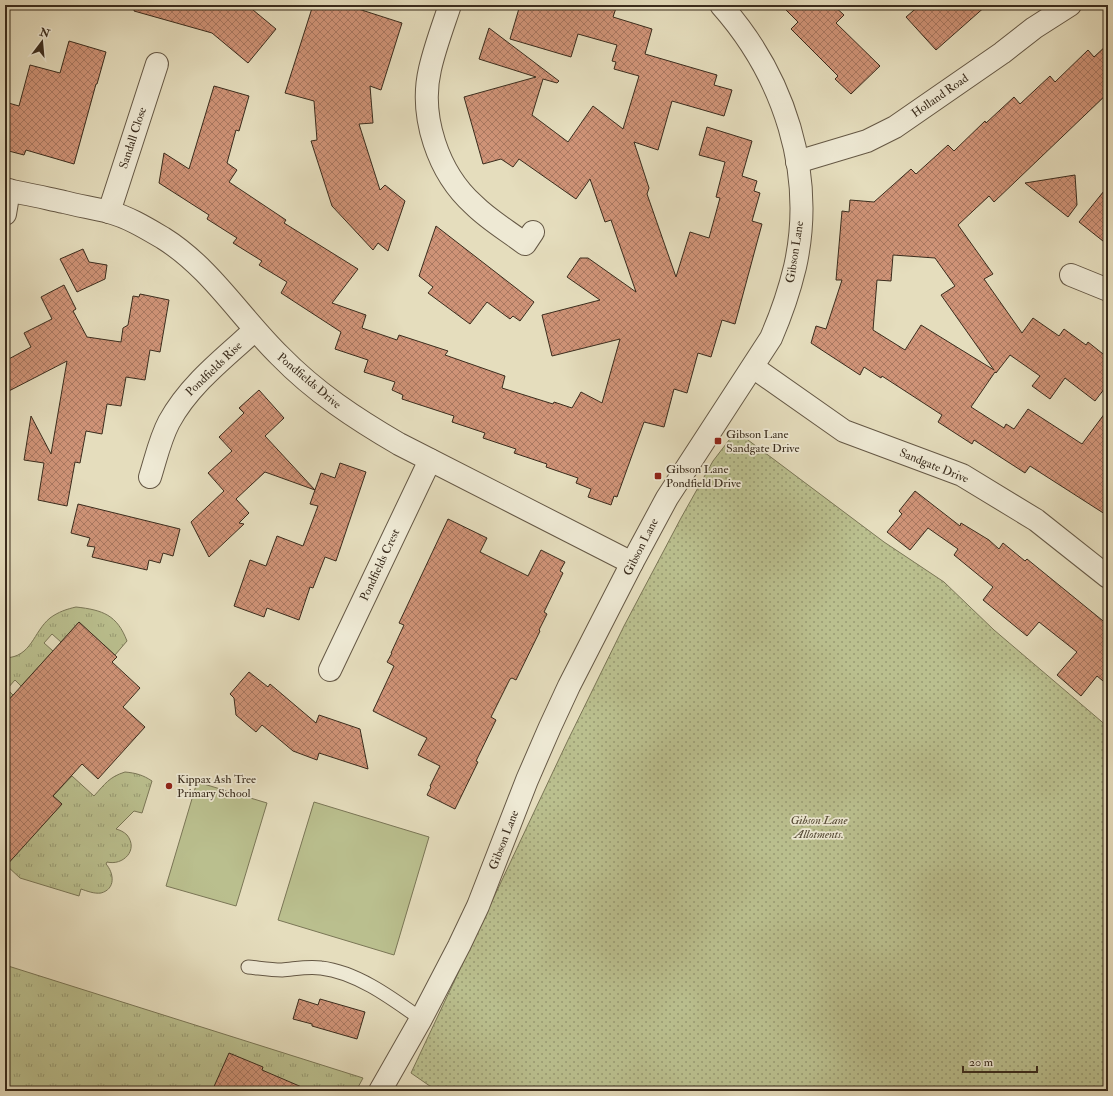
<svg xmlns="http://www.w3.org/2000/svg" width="1113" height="1096" font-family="'IM FELL Double Pica',serif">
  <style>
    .grass { fill: url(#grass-tufts); stroke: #7a7656 }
    .garden { fill: url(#garden-dots); stroke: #7a7656 }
    .pitch { fill: #babf8e; stroke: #7a7656 }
    .building { fill: url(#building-cross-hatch); stroke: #3a2c1d; fill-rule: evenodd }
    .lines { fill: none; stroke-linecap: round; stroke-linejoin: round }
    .lane-casing { stroke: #655845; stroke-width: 15 }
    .street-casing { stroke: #655845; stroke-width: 24 }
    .lane { stroke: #eee9d4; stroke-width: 13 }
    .street { stroke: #eee9d4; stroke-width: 22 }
    .poi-dot { fill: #8f2418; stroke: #eee9d4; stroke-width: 1.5 }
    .labels { text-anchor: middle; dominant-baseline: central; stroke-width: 3.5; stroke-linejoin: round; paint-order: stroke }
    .street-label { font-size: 12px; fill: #3a2c1d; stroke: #eee9d4 }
    .poi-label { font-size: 12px; fill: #3a2c1d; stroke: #eee9d4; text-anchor: start }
    .park-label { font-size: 12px; font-style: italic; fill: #544934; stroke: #eee9d4 }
  </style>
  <defs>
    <pattern id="grass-tufts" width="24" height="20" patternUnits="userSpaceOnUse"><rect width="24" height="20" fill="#babf8e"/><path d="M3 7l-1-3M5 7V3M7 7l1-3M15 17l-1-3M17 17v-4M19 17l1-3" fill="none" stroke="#989b73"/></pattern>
    <pattern id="garden-dots" width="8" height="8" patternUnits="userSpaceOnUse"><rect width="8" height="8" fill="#babf8e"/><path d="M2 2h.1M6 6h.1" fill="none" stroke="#989b73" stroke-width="1.8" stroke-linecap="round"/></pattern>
    <pattern id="building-cross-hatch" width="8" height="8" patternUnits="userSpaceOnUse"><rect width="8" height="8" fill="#cf9377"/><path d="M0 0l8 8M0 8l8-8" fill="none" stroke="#a97861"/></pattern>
  </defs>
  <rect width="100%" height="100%" fill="#e5ddbd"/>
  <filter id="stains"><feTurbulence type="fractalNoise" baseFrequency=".005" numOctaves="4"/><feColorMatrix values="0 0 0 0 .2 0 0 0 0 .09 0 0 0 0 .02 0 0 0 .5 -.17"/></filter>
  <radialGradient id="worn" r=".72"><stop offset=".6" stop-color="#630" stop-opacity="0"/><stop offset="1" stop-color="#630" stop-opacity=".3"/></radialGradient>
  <g class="grass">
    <path d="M76 607C103 610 117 615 127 641L115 655 79 622 61 642 52 634 44 643 53 651 21 686 15 680 7 689 13 695 5 704V658C32 657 33 632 50 618 58 612 67 609 76 607Z"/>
    <path d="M125 772C136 773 143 775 152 781L142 813 134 811 116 829C120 830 124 832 127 835 139 850 123 866 107 862L106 864C114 873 116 889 101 893 94 894 87 891 81 889L79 896 20 878 6 865 62 804 53 796 72 776 94 796C105 784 109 777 125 772Z"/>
    <path d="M5 965 363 1078 356 1091H5Z"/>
  </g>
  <path class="garden" d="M736 431 884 542 944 582 994 630 1108 727V1091H437L411 1073 568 740 624 626 681 518 713 461Z"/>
  <g class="pitch">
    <path d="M197 782 267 803 236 906 166 886Z"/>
    <path d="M314 802 429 837 394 955 278 920Z"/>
  </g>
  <g class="building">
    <path d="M135 5H247L276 29 248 63 212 33 134 11Z"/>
    <path d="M313 5H346L402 23 381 90 370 86 373 123 359 124 380 190 385 185 405 201 388 251 378 243 373 250 332 206 311 141 317 140 314 101 285 93Z"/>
    <path d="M520 5H617L613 17 652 29 645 54 717 75 714 85 732 90 724 116 672 101 658 150 634 142 649 188 647 194 676 277 690 232 709 238 720 198 716 197 725 162 699 155 707 127 752 141 742 176 757 181 754 191 760 193 752 221 762 224 735 324 722 320 711 357 698 353 687 393 674 389 664 427 644 422 617 497 614 496 611 505 588 497 591 489 576 483 578 478 546 467 547 464 514 453 516 449 483 438 485 433 452 422 454 416 402 399 403 395 392 390 395 382 364 372 368 360 335 349 341 332 281 293 287 282 259 265 262 261 233 243 237 238 207 219 209 215 159 183 164 153 189 169 214 86 249 96 239 131 236 130 227 163 237 170 229 182 286 220 284 223 358 269 332 303 366 315 362 328 397 340 399 335 448 351 445 355 505 376 502 388 553 404 554 402 572 408 581 392 602 403 620 339 552 356 542 315 600 300 567 277 580 258H588L636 292 611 220 605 222 590 179 576 199 519 159 513 167 501 159 483 164 464 97 536 77 479 59 489 28 559 81 557 83 543 79 532 115 568 142 593 106 623 129 639 76 614 69 616 62 612 61 617 45 578 34 571 57 510 39Z"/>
    <path d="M781 5H833L844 15 836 23 880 66 851 94 835 79 838 76 791 29 798 22Z"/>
    <path d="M920 5H987L936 50 906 17Z"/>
    <path d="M69 41 106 52 97 84H96L74 164 26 150 24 155 5 150V102L19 106 30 65 60 73Z"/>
    <path d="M1108 44V93L994 202 989 196 958 225 993 274 984 279 1022 333 1033 318 1059 336 1064 329 1086 345 1088 342 1108 358V384L1095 401 1065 378 1050 399 1032 386 1040 376 1010 355 996 373 995 372 971 407 1004 428 1006 424 1014 429 1028 409 1082 444 1108 409V516L1030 466 1025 473 974 440 972 444 938 422 942 415 882 376 881 378 864 367 860 375 811 343 816 326 826 329 842 280H836L842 211 849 212 850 200 874 202 911 169 916 174 948 145 954 151 985 121 986 123 1014 97 1020 104 1050 76 1055 82 1088 50 1094 57ZM893 255 935 258 955 286 941 295 994 370 921 325 905 350 873 330 877 280 891 281Z"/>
    <path d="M1075 175 1077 205 1068 217 1025 183Z"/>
    <path d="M1108 186V245L1079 222Z"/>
    <path d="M436 226 534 302 520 321 513 316 510 319 487 302 470 324 428 293 433 287 419 276Z"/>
    <path d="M83 249 89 262 107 265 105 279 77 292 60 259Z"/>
    <path d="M64 285 76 309 73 311 87 337 121 342 123 328 128 325 133 296 139 297 140 294 169 300 160 352 150 350 145 380 126 377 121 406 107 404 102 434 86 431 80 463 75 462 67 506 38 500 44 463 24 460 31 416 51 454 67 361 5 393V361L31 347 24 333 52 319 41 297Z"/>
    <path d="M259 390 284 418 265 436 315 490 265 472 236 499 249 513 239 523 244 524 209 557 191 522 224 491 208 473 232 451 219 437 244 413 239 408Z"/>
    <path d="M340 463 366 472 336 561 325 557 313 588 310 587 299 620 267 608 264 617 234 606 250 560 266 566 277 536 303 546 318 506 310 504 321 473 335 478Z"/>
    <path d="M915 491 960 526 961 523 989 540 999 549 1003 543 1025 561 1027 559 1108 625V685L1097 676 1081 696 1057 675 1077 652 1039 622 1027 636 983 600 993 587 954 555 958 549 928 528 910 550 887 532 902 514 899 511Z"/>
    <path d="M78 504 180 529 173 556 163 553 160 563 149 560 147 570 92 557 95 547 87 546 90 538 71 533Z"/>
    <path d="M448 519 487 538 480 552 528 576 541 550 565 562 560 571 563 573 544 612 547 614 539 630 540 631 516 680 512 678 510 679 491 717 496 720 476 761 478 762 455 809 427 795 431 787 430 786 440 766 418 755 427 738 373 711 394 666 387 662 392 653H391L404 625 399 623Z"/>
    <path d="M79 622 117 657 112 662 140 688 123 707 145 727 98 779 82 764 53 796 62 804 5 867V704Z"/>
    <path d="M249 672 268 687 270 684 316 723 319 715 360 729 368 769 319 753 317 760 293 751 262 725 256 732 236 715 234 698 230 694Z"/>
    <path d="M299 999 318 1005 320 999 365 1012 357 1039 312 1026V1024L293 1019Z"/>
    <path d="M229 1053 263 1067 262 1070 311 1091H212Z"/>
  </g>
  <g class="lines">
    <g class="lane-casing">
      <path id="lane" d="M248 967C259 968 270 970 282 970 295 969 308 966 321 968 357 972 393 999 421 1019"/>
    </g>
    <g class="street-casing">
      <g id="street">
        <path d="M450 5C443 26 435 47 430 69 419 116 438 173 474 205 489 220 508 231 525 244L533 232"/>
        <path d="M797 162 867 141 895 127 1002 53 1034 28 1070 5"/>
        <path d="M5 190C25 193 45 198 64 202 79 206 94 208 109 212 128 217 146 228 163 238 211 268 240 317 280 356 315 392 356 419 399 444L632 563"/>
        <path d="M109 212 157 64"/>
        <path d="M5 214 9 190"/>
        <path d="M1071 275 1108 290"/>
        <path d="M753 367 844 431 962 475 1036 520 1108 577"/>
        <path d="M150 477C156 458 160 439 169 422 189 385 224 358 255 330"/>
        <path d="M330 670 430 460"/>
        <path d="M380 1091 421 1019 459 946 478 906 527 780 550 727 569 686 632 563 667 498 771 338C781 315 789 292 795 267 816 173 784 76 721 5"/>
      </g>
    </g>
    <use href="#lane" class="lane"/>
    <use href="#street" class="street"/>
  </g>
  <g class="poi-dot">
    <rect x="714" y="437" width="8" height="8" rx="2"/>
    <rect x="654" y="472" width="8" height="8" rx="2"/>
    <circle cx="169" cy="786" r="4"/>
  </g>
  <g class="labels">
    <g class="street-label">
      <text transform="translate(940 96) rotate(-35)">Holland Road</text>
      <text transform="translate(133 138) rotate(-72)">Sandall Close</text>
      <text transform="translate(795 252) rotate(-81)">Gibson Lane</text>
      <text transform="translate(214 369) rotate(-44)">Pondfields Rise</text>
      <text transform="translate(309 381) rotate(40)">Pondfields Drive</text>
      <text transform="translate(934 466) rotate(22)">Sandgate Drive</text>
      <text transform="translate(641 547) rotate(-63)">Gibson Lane</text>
      <text transform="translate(380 565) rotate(-65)">Pondfields Crest</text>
      <text transform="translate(504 840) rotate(-69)">Gibson Lane</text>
    </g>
    <g class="poi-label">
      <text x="726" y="434">Gibson Lane<tspan x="726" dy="14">Sandgate Drive</tspan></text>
      <text x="666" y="469">Gibson Lane<tspan x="666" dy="14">Pondfield Drive</tspan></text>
      <text x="177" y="779">Kippax Ash Tree<tspan x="177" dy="14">Primary School</tspan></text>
    </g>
    <g class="park-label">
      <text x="819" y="820">Gibson Lane<tspan x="819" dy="14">Allotments.</tspan></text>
    </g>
  </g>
  <rect width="1113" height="1096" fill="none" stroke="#e5ddbd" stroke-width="20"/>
  <rect x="6" y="6" width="1101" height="1084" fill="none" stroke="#3a2c1d" stroke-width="2"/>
  <rect x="10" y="10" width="1093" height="1076" fill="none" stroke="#3a2c1d"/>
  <g transform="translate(42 42) rotate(16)" stroke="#eee9d4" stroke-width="3" paint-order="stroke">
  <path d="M0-3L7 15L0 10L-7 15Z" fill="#3a2c1d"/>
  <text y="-6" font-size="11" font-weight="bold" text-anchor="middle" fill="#3a2c1d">N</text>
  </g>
  <path d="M963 1066v6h74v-6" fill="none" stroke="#3a2c1d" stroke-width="2"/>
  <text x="969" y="1066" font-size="12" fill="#3a2c1d" stroke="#eee9d4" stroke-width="3" paint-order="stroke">20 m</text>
  <rect width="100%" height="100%" filter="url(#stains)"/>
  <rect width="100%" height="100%" fill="url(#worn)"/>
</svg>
